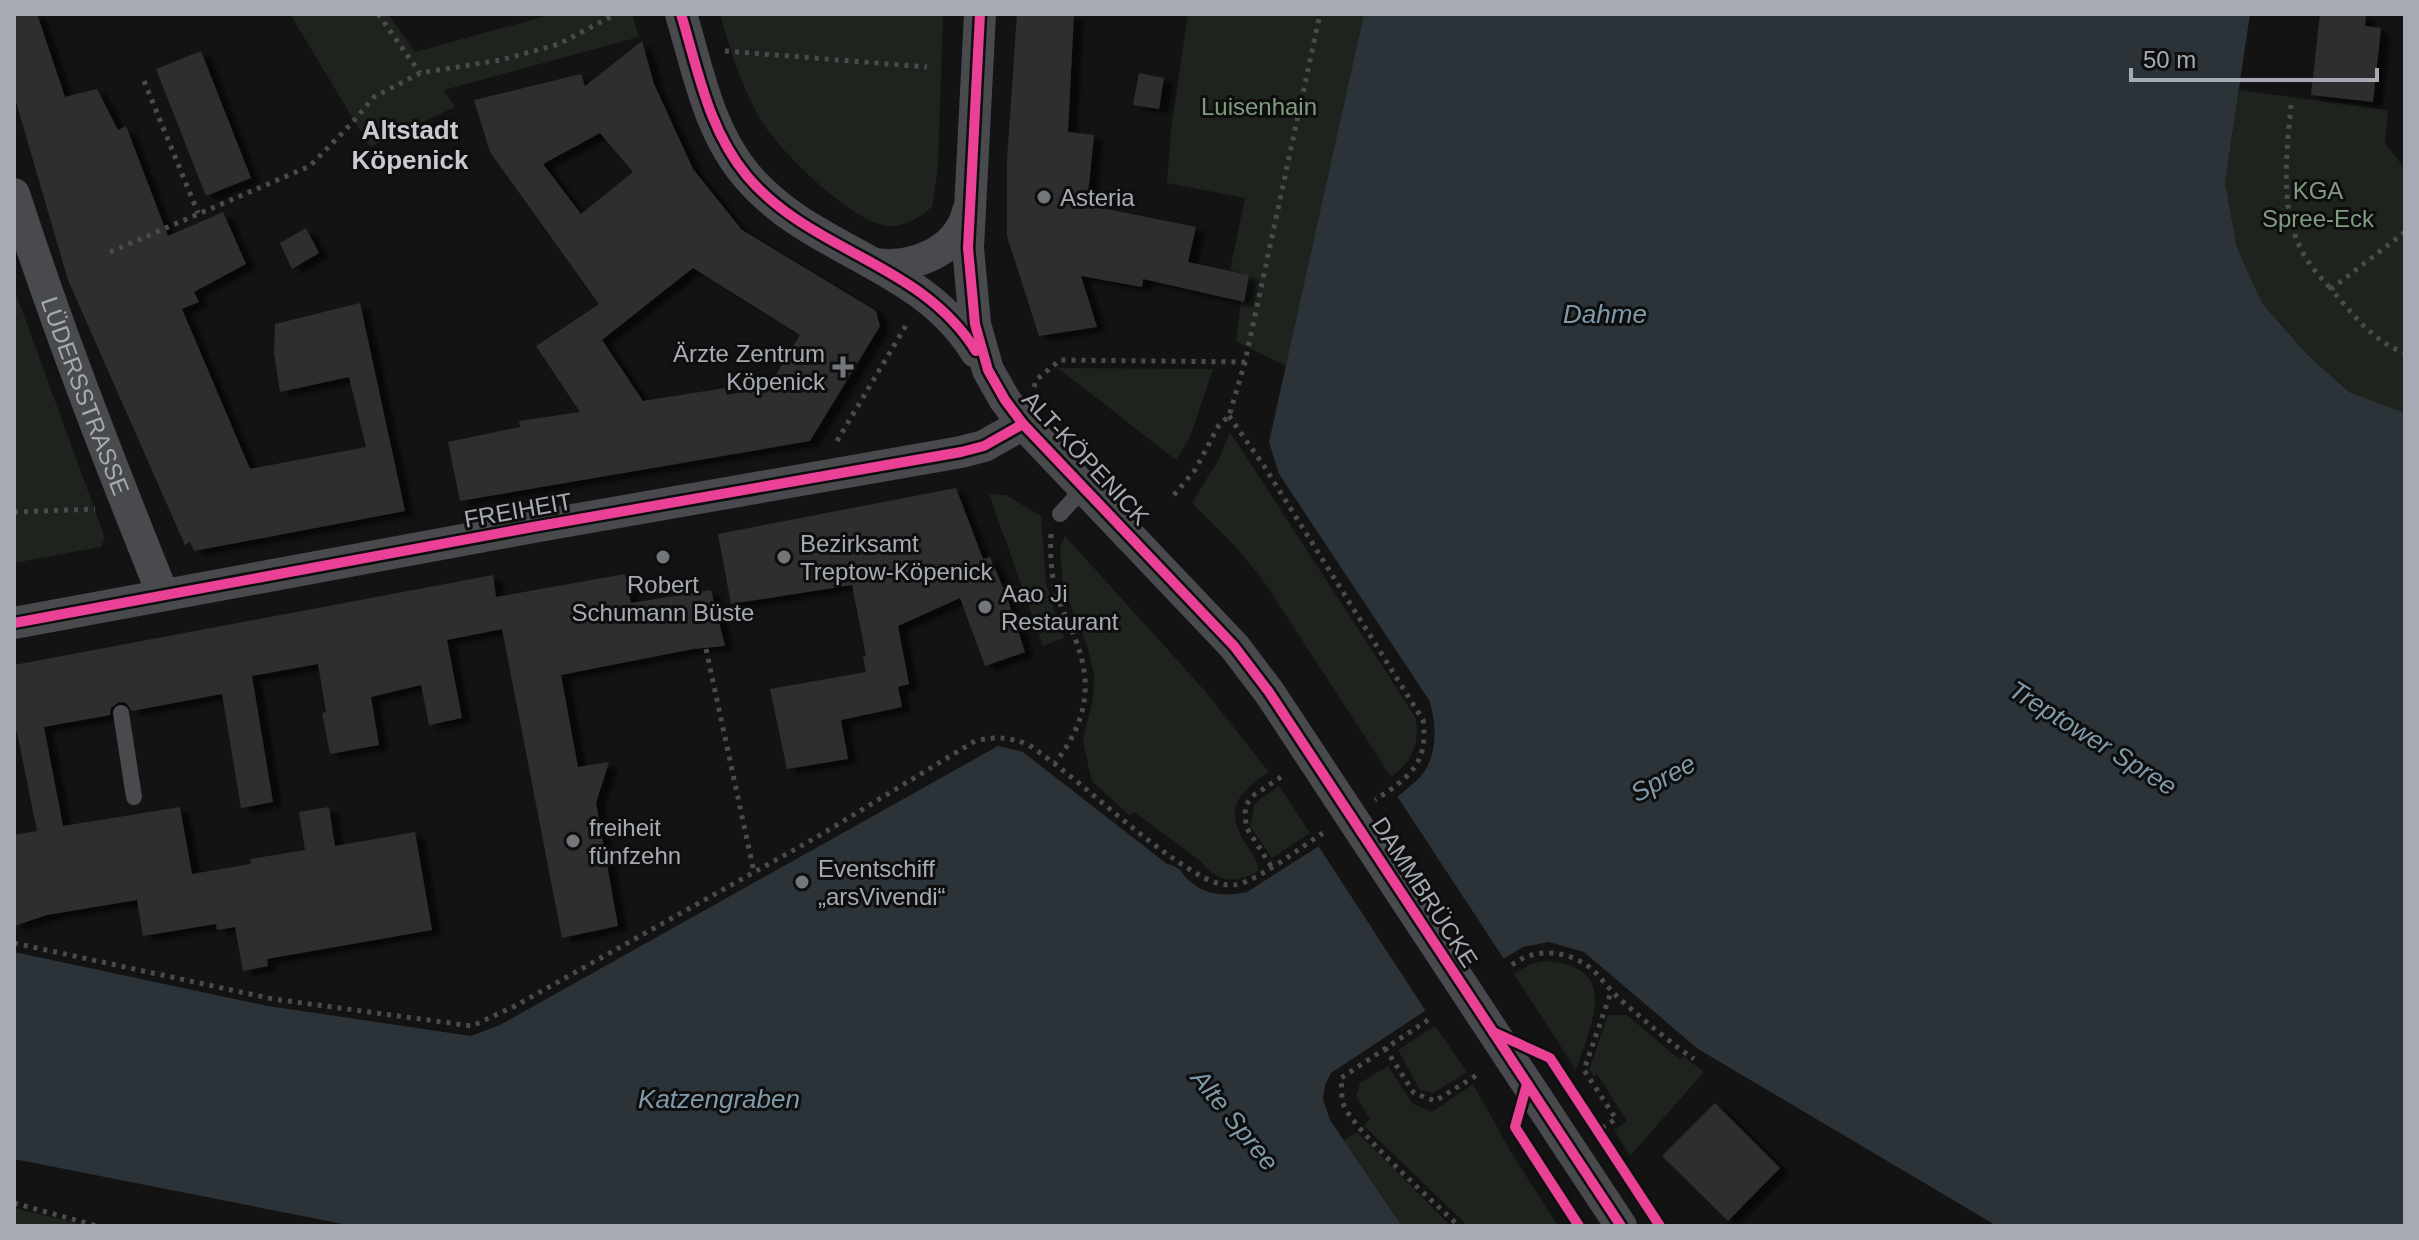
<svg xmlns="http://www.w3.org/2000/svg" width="2419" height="1240" font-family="Arial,sans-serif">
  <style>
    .green { fill: #1e231e }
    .water { fill: #2c3338 }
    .pier { fill: #131314 }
    .building { fill: #2e2e2f; fill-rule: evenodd; filter: url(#shadow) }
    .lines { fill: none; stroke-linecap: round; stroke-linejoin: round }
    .path { stroke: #4a4b4d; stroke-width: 5; stroke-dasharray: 4 6; stroke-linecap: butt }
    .lane { stroke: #484a4d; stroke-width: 16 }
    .street { stroke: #484a4d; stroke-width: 32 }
    .tram { stroke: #494a4c; stroke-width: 2 }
    .cycleway-casing { stroke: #0e0e0f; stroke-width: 15 }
    .cycleway { stroke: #ea4096; stroke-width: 10 }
    .poi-dot { fill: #73767b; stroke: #0e0e0f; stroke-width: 3 }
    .labels { text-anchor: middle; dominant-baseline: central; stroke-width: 6; stroke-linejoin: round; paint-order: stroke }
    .park-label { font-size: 24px; fill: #809c7f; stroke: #0e0e0f }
    .poi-label { font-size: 24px; fill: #a6abb3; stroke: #0e0e0f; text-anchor: start }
    .street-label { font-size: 24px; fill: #a6abb3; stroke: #0e0e0f }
    .neighbourhood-label { font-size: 26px; font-weight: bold; fill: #c7cad0; stroke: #0e0e0f }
    .water-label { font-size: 26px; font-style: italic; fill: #819aaa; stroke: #0e0e0f }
  </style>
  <defs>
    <filter id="shadow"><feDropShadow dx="9" dy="5" stdDeviation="2" flood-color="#0009"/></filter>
  </defs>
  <rect width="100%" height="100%" fill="#131314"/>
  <g class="green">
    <path d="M290 14H388L415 52 553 14H632L639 37 444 90 455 107 370 147Z"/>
    <path d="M720 14H943L938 167 932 207C919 218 905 227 888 226 852 223 776 148 759 117 741 85 730 49 720 14Z"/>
    <path d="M1188 14H1364L1287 367 1236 341 1241 301 1249 275 1230 270 1245 198 1167 183 1171 130Z"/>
    <path d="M2239 90 2388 110 2385 143 2405 169V413L2349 392 2308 354 2262 303 2237 248 2225 183Z"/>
    <path d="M14 288 105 538 101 547 14 563Z"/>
    <path d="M1058 368 1213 369 1190 437 1176 460Z"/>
    <path d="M1230 432 1416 718C1419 745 1413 761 1391 777L1263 580 1235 546 1192 503 1219 459Z"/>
    <path d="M989 494 1006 495 1041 516 1046 584 1064 638 1043 646Z"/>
    <path d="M1065 536 1205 691 1269 772C1241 791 1223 807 1244 841 1250 850 1257 859 1259 870 1237 885 1217 883 1201 861L1134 812 1129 815 1092 781 1089 769 1083 740 1093 699 1094 676 1088 648 1063 587 1060 548Z"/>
    <path d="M1279 786 1310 833 1272 858 1250 826 1255 803Z"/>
    <path d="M1545 961C1621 966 1592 1022 1576 1070L1514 974 1530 964Z"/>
    <path d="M1608 1015H1627L1680 1060 1683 1056 1704 1072 1630 1156 1614 1130 1627 1121 1597 1074 1594 1076 1589 1070Z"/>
    <path d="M1435 1026 1467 1072 1433 1093 1420 1090 1398 1050Z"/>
    <path d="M1388 1066 1413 1104 1432 1112 1473 1084 1511 1152 1558 1226H1468L1364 1126 1370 1119 1356 1096 1360 1083Z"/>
    <path d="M1357 1132 1451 1226H1402L1344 1140Z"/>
    <path d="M14 1208 88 1226H14Z"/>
  </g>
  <path class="water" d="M1364 14H2250L2225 183 2237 248 2262 303 2308 355 2349 392 2405 413V1226H1997L1698 1049 1584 952 1549 942 1523 947 1505 958 1331 1073 1325 1085 1323 1099 1330 1120 1402 1226H353L14 1159V952L268 1006 471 1036 500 1025 998 746 1023 752 1167 864C1184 868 1180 874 1192 883 1208 896 1228 896 1247 892L1401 794C1407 788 1415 783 1421 776 1438 756 1437 723 1429 700L1279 474 1269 442Z"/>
  <path class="pier" d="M1395 793 1506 962 1427 1013 1317 844Z"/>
  <g class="building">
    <path d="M14 14H37L65 97 97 89 118 130 126 126 168 236 223 212 246 264 194 292 199 302 182 309 250 469 366 447 349 377 280 392 274 353 275 324 360 303 405 511 194 551 190 542 185 545 68 280 14 95Z"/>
    <path d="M1017 14H1074L1068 132 1094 135 1087 205 1196 227 1188 262 1249 275 1244 302 1143 279 1142 287 1081 276 1097 327 1039 336 1007 236V160Z"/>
    <path d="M2320 14H2366L2365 26 2381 28 2373 102 2311 95Z"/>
    <path d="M642 41 654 84 693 169 742 230 876 311 880 326 810 441 460 501 448 442 520 427 519 421 580 412 536 346 599 304 490 152 474 100 581 74 585 86ZM600 133 633 172 581 214 543 164ZM693 268 800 335 774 378 771 377 766 386 727 395 725 388 643 401 602 340Z"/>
    <path d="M201 51 251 178 206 196 156 69Z"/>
    <path d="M1139 73 1164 78 1159 109 1133 105Z"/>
    <path d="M306 228 319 253 292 269 280 243Z"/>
    <path d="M956 488 983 559 990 557 1006 594 1025 652 985 666 960 598 898 626 909 684 898 687 902 707 841 720 848 759 787 769 770 689 866 672 863 656H866L852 585 731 604 718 534Z"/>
    <path d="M625 574 631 603 711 590 725 646 693 649 561 675 578 767 609 762 596 803 618 926 562 938 502 629 447 640 462 718 429 725 421 685 371 697 379 745 330 754 322 713 326 712 318 664 252 676 273 802 241 808 222 694 132 711 126 703 119 702 111 708 110 715 44 727 63 826 180 807 192 874 251 864 250 859 305 850 299 812 329 807 335 846 415 832 432 930 267 959 268 966 243 971 235 927 217 930 216 924 143 936 137 900 47 915 14 926V835L37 831 17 732H14V665L493 575 496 597Z"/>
    <path d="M1715 1103 1780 1168 1728 1221 1662 1156Z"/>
  </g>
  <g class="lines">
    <g class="path">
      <path d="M378 14 420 73"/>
      <path d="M725 51 927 67"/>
      <path d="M144 81 198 213"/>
      <path d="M2291 105C2287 149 2280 202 2298 243 2305 260 2318 275 2331 289"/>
      <path d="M2405 232 2331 289C2352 313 2373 342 2405 353"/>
      <path d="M110 252 310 166 351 124 374 97 420 73 501 60 559 44 616 14"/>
      <path d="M1034 387 1036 380 1060 360 1245 362"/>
      <path d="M1229 416 1264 466 1423 720C1429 763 1409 778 1375 800"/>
      <path d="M837 441 908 322"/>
      <path d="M1174 495 1195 470 1219 425 1229 416 1245 362 1320 14"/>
      <path d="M14 512 95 509"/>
      <path d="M1051 534C1050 553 1051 570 1055 589 1060 607 1070 624 1076 641 1094 688 1085 724 1055 763"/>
      <path d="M706 649 754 872"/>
      <path d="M1271 866 1246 827 1245 806 1254 795 1284 775"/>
      <path d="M14 943 273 999 472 1026 515 1006 817 837 975 741C996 736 1009 737 1029 745 1087 785 1138 839 1199 875 1209 881 1222 886 1234 885 1257 882 1301 847 1323 833"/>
      <path d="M1512 965C1537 945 1575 951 1597 974 1605 983 1612 992 1622 1001 1645 1021 1668 1041 1694 1059"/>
      <path d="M1428 1020 1341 1078C1342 1086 1341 1096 1343 1103 1351 1129 1436 1204 1459 1226"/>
      <path d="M1385 1048 1414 1093 1435 1101 1477 1075"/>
      <path d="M1602 1128 1616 1119 1584 1070 1611 992"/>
      <path d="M14 1203 97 1226"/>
    </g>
    <g class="lane">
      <path d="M1060 514 1084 488"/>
      <path d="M121 713 134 797"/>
    </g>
    <g class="street">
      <path d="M681 14C698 70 708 130 747 176 812 253 921 262 976 352"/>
      <path d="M980 14 968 248 975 324 988 370 1005 400 1023 424 1234 646 1269 692 1621 1226"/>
      <path id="s1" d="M14 194C58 330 110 463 163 595"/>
      <path d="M875 264C913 269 958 252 968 211"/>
      <path d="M14 623 533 527 961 452 984 446 1023 424"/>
    </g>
    <g class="tram">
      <path d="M681 14C706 106 731 188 819 238 859 261 903 279 935 313 968 346 984 391 1015 426 1118 543 1237 644 1318 779"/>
      <path d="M980 14 968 248 974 306 993 364 1031 422 1213 613 1274 687 1331 770"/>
      <path d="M864 258C910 267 948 244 966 202"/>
    </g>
    <g class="cycleway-casing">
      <g id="cycleway">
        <path d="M681 14C698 70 708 129 747 176 812 253 921 262 976 351"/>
        <path d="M980 14 968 248 975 324 988 370 1005 400 1023 424 1234 646 1269 692 1621 1226"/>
        <path d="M14 623 533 527 961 452 984 446 1023 424"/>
        <path d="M1493 1032 1550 1058 1660 1226"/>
        <path d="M1527 1084 1515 1127 1579 1226"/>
      </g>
    </g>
    <use href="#cycleway" class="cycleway"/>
  </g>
  <g class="poi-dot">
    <circle cx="1044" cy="197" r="8"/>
    <path d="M839 355h8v8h8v8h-8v8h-8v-8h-8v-8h8z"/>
    <circle cx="663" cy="557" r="8"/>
    <circle cx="784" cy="557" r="8"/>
    <circle cx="985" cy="607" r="8"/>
    <circle cx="573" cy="841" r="8"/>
    <circle cx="802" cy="882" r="8"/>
  </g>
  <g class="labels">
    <g class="park-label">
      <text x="1259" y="106">Luisenhain</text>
      <text x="2318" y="190">KGA<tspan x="2318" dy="28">Spree-Eck</tspan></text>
    </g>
    <g class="poi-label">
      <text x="1060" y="197">Asteria</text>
      <text x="825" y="353" text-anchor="end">Ärzte Zentrum<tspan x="825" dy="28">Köpenick</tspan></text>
      <text x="800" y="543">Bezirksamt<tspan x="800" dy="28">Treptow-Köpenick</tspan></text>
      <text x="663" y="584" text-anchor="middle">Robert<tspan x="663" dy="28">Schumann Büste</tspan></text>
      <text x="1001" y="593">Aao Ji<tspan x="1001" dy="28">Restaurant</tspan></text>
      <text x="589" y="827">freiheit<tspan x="589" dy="28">fünfzehn</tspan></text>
      <text x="818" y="868">Eventschiff<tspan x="818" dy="28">„arsVivendi“</tspan></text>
    </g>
    <g class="street-label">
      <text stroke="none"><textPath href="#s1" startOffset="214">LÜDERSSTRASSE</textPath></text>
      <text transform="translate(1086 458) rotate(47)">ALT-KÖPENICK</text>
      <text transform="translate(518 510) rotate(-10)">FREIHEIT</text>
      <text transform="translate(1425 892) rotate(57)">DAMMBRÜCKE</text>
    </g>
    <g class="neighbourhood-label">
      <text x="410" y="130">Altstadt<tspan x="410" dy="30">Köpenick</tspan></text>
    </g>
    <g class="water-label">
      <text x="1605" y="314">Dahme</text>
      <text transform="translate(2093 738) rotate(32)">Treptower Spree</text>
      <text transform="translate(1663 778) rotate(-29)">Spree</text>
      <text x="719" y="1099">Katzengraben</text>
      <text transform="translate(1235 1120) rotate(51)">Alte Spree</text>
    </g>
  </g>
  <rect width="2419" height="1240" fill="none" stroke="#a6abb3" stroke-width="32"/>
  <path d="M2131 68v12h246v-12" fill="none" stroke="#a6abb3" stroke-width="4"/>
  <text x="2143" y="68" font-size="24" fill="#a6abb3" stroke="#0e0e0f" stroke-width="6" paint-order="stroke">50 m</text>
</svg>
